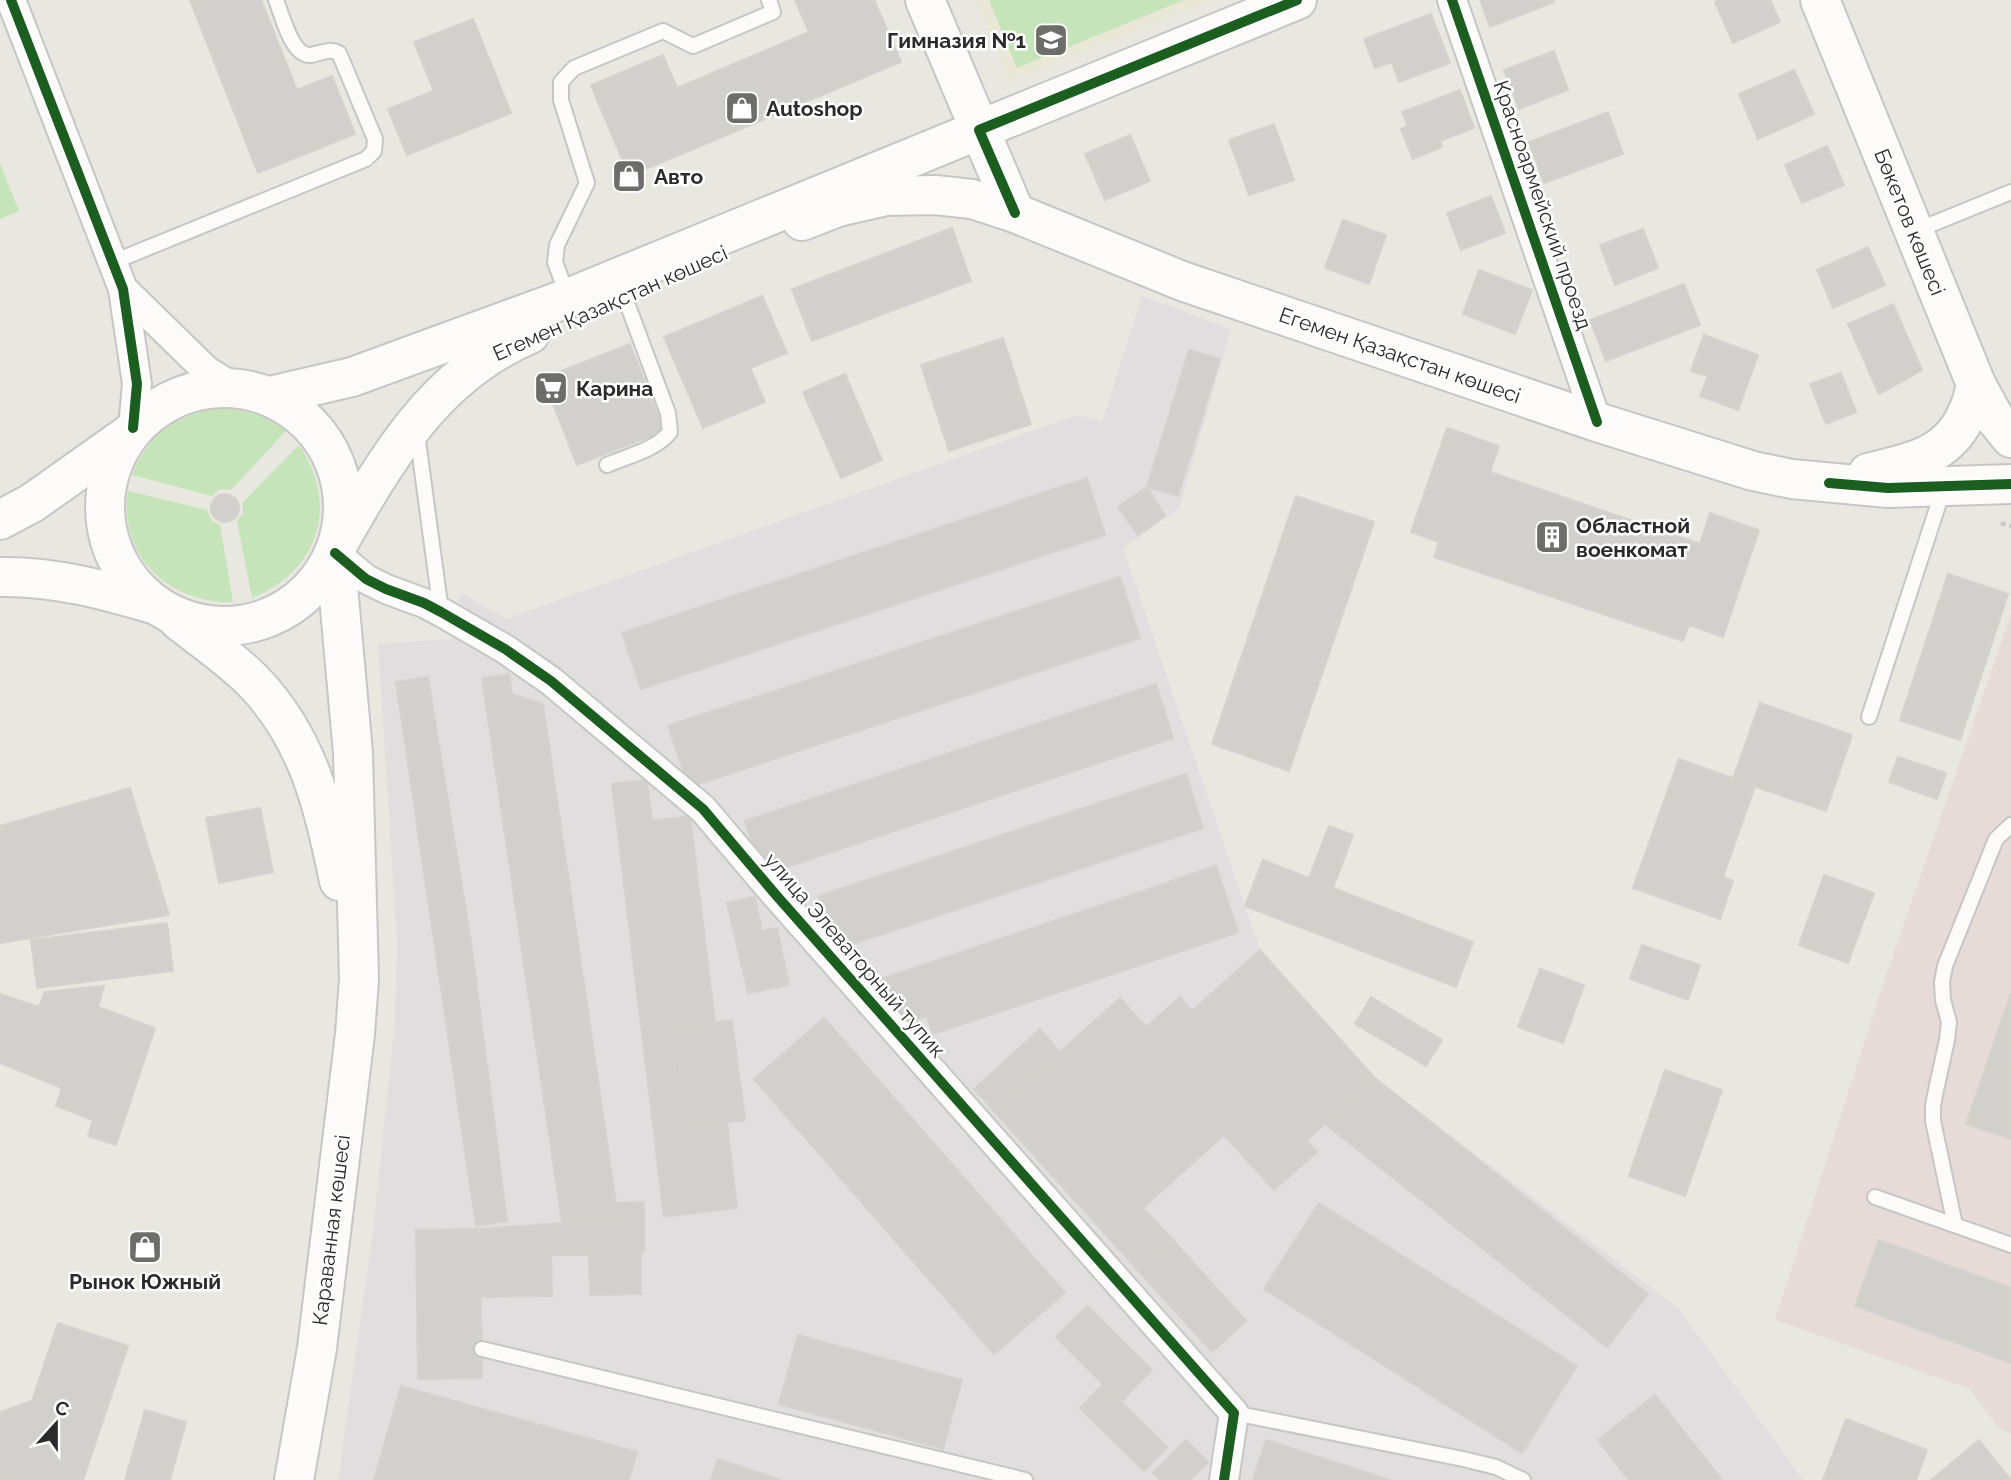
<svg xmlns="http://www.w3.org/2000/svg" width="2011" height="1480" font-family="Raleway,sans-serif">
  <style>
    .industrial { fill: #e0dedf }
    .education { fill: #ebe7d6 }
    .medical { fill: #e6dbd6 }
    .green { fill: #c6e4ba }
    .building { fill: #d1d0cc; stroke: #d3d2cd; stroke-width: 2 }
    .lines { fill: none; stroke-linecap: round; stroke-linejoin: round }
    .lane-casing { stroke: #c6c6c5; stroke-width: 18 }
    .street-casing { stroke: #c6c6c5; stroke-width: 32 }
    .secondary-casing { stroke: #c6c6c5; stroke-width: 42 }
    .path { stroke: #c8c8c7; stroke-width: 4.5; stroke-dasharray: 5 3.5; stroke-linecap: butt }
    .lane { stroke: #fcfbfa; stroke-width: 14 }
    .street { stroke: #fcfbfa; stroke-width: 28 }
    .secondary { stroke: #fcfbfa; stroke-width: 38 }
    .cycleway-casing { stroke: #fff; stroke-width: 15 }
    .cycleway { stroke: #1b5e20; stroke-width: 10 }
    .labels { text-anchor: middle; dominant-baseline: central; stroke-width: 5; stroke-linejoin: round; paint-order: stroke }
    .poi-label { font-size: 21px; font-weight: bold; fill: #2b2b2b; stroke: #fff; text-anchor: start }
    .street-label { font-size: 21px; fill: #2b2b2b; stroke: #fff }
  </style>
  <rect width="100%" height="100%" fill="#e8e7e0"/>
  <path class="industrial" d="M1142 296 1231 329 1179 509 1123 548 1260 950 1375 1078 1678 1308 1803 1480H338L373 1230 395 1021 397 942 378 644 451 639 461 593 506 619 1077 415 1102 422Z"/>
  <path class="education" d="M976 0H1211L1008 81Z"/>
  <path class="medical" d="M2011 614V1433L1999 1429 1970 1389 1775 1320 1884 981Z"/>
  <g class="green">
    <path d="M989 0H1184L1017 68Z"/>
    <path d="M0 164 19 211 0 219Z"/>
    <path d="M212 409C243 408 260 413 286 431L231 490 220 489 212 496 132 475C148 436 172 418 212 409Z"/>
    <path d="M299 445C340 505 319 571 252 598L237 521 243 513V502Z"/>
    <path d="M128 491 207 510 211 520 220 525 233 602C170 604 118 556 128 491Z"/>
  </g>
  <g class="building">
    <path d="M190 0H261L297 90 332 76 355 134 258 173Z"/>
    <path d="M795 0H874L901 62 629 176 591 85 663 55 677 88 809 32Z"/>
    <path d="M1480 0H1553L1554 2 1490 27Z"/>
    <path d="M1720 0H1770L1780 22 1733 43 1715 2Z"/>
    <path d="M1431 14 1450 63 1399 82 1392 62 1375 68 1364 39Z"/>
    <path d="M473 19 511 113 407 155 388 109 434 91 414 42Z"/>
    <path d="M1554 51 1568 90 1519 109 1504 70Z"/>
    <path d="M1794 70 1814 114 1758 139 1739 94Z"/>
    <path d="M1460 90 1474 128 1440 141 1442 147 1413 159 1401 129 1408 126 1402 112Z"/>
    <path d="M1608 112 1623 154 1544 183 1529 142Z"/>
    <path d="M1274 124 1294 180 1249 195 1229 140Z"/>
    <path d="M1130 135 1150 181 1105 200 1085 154Z"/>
    <path d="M1827 146 1844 185 1802 203 1785 165Z"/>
    <path d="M1491 196 1505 233 1461 250 1447 213Z"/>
    <path d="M1343 220 1386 235 1369 284 1325 268Z"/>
    <path d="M952 228 971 281 812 341 792 289Z"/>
    <path d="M1643 229 1658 268 1615 285 1600 245Z"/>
    <path d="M1868 247 1885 285 1833 308 1817 270Z"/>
    <path d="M1479 270 1532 290 1515 334 1463 314Z"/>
    <path d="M1684 284 1700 325 1606 361 1590 320Z"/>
    <path d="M762 296 787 353 750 368 765 402 703 428 664 337Z"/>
    <path d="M1893 304 1922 370 1879 394 1848 324Z"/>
    <path d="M1704 335 1758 355 1738 410 1700 396 1708 376 1691 371Z"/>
    <path d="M1003 338 1031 424 949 451 921 365Z"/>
    <path d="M630 344 664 431 577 465 543 378Z"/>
    <path d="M1189 350 1220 359 1178 496 1147 487Z"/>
    <path d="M1841 373 1856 412 1826 424 1810 384Z"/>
    <path d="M845 374 882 460 841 478 803 392Z"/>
    <path d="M1447 428 1499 446 1490 472 1700 544 1710 513 1759 530 1723 637 1689 625 1683 641 1434 557 1439 542 1411 532Z"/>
    <path d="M1087 478 1105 535 641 689 622 633Z"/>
    <path d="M1147 487 1165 516 1138 535 1118 507Z"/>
    <circle cx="225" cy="508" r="14"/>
    <path d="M1296 496 1374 522 1289 771 1212 744Z"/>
    <path d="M1948 574 2008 594 1960 740 1900 720Z"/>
    <path d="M1120 577 1140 638 689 787 668 726Z"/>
    <path d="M509 674 512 694 543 704 616 1203 617 1222 562 1223 482 678Z"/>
    <path d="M428 677 472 949 507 1221 476 1226 396 682Z"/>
    <path d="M1156 684 1173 738 763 875 745 821Z"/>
    <path d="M1760 703 1852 735 1826 811 1733 779Z"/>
    <path d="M1898 757 1946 773 1937 799 1889 782Z"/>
    <path d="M1679 759 1755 786 1723 877 1733 881 1720 919 1633 888Z"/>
    <path d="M1186 774 1203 828 837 949 819 896Z"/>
    <path d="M647 780 652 821 690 816 715 1022 670 1028 682 1127 727 1122 737 1208 664 1217 612 784Z"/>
    <path d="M130 788 169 915 0 943V826Z"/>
    <path d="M260 808 273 872 219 883 206 818Z"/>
    <path d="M1329 826 1353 835 1333 888 1473 942 1456 987 1245 906 1263 860 1309 878Z"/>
    <path d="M1216 866 1238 932 933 1034 926 1016 897 1026 881 979Z"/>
    <path d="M1824 875 1874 893 1848 963 1799 945Z"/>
    <path d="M755 897 762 931 777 928 789 985 748 993 727 903Z"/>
    <path d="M167 923 173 971 37 988 31 940Z"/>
    <path d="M1642 945 1700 965 1688 1000 1630 979Z"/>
    <path d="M1260 950 1375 1078 1306 1141 1317 1152 1274 1190 1224 1135 1143 1208 1172 1239 1137 1269 994 1111 1120 998 1146 1027 1180 997 1192 1011Z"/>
    <path d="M1540 969 1584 985 1563 1043 1518 1027Z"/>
    <path d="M104 986 98 1007 155 1028 116 1145 88 1136 93 1120 56 1106 62 1088 0 1063V994L39 1007 45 992Z"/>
    <path d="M2011 993V1139L1966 1124Z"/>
    <path d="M1371 997 1442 1040 1426 1066 1355 1024Z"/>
    <path d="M824 1018 1065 1293 994 1354 754 1079Z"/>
    <path d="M732 1020 745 1120 682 1127 670 1028Z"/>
    <path d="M1040 1029 1060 1052 994 1111 974 1089Z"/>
    <path d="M1665 1070 1722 1090 1685 1196 1629 1176Z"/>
    <path d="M1375 1078 1648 1294 1607 1347 1325 1124Z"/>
    <path d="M644 1202V1252H641V1294L590 1295 589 1255H551L552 1296 481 1297 480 1229 562 1223 617 1222 616 1203Z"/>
    <path d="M1319 1203 1577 1366 1522 1453 1264 1289Z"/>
    <path d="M480 1229 482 1378 418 1379 416 1230Z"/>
    <path d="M1172 1239 1246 1321 1212 1352 1137 1269Z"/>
    <path d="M1879 1240 2011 1288V1363L1855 1306Z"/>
    <path d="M1087 1306 1152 1370 1121 1402 1056 1337Z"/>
    <path d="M58 1323 128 1346 83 1480H0V1412L32 1401Z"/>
    <path d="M798 1335 962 1380 943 1449 779 1404Z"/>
    <path d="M1103 1384 1167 1447 1144 1471 1080 1408Z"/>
    <path d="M401 1386 637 1452 629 1480H374Z"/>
    <path d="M1655 1395 1722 1480H1629L1598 1440Z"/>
    <path d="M145 1410 186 1422 170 1480H125Z"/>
    <path d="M1846 1419 1927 1450 1916 1480H1823Z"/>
    <path d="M1186 1440 1208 1462 1190 1480H1160L1153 1473Z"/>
    <path d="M1266 1440 1390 1480H1253Z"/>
    <path d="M1979 1440 2011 1480H1931Z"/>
    <path d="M718 1459 781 1480H711Z"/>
  </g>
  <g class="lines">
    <g class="lane-casing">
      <g id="lane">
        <path d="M1915 231 2011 192"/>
        <path d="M113 262 366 159 374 151 375 139 339 53C328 48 323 53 311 55 292 57 282 15 276 0"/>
        <path d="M568 297 555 262 557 245 587 183 561 100V82L574 68 663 31 693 46 773 12 769 0"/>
        <path d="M417 433 441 612"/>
        <path d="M607 465C627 456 656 450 670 432L668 413 624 295"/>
        <path d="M307 594 334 582"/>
        <path d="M1869 717 1943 490"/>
        <path d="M1875 1197 2011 1245"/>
        <path d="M1955 1225 1933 1121V1106L1936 1090 1947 1040 1949 1022 1943 1000 1942 982 1945 966 1996 839 2011 825"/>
        <path d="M482 1349 1025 1480"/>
        <path d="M1234 1413 1463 1459 1496 1467 1523 1480"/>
      </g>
    </g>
    <g class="street-casing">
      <g id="street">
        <path d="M11 0 123 289 137 384 133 428"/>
        <path d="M1452 0 1597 422"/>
        <path d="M123 289 207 371 235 388"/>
        <path d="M335 553 366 579 386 589 424 603 441 612 505 649 551 681 703 809 776 895 1234 1413 1224 1480"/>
      </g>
    </g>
    <g class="secondary-casing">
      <g id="secondary">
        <path d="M925 0 1015 213"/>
        <path d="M1820 0 1976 384 1994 417 2011 438"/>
        <path d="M802 221 838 207 886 196 935 195 972 199 1015 213 1182 281 1597 422 1753 471 1792 479 1888 488 2011 484"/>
        <circle cx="224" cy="507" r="119"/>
        <path d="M270 396 352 377 568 298 1297 0"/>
        <path d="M1868 473C1910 462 1950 457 1968 411 1972 403 1974 393 1976 384"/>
        <path d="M0 520 32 503 128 435"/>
        <path d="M338 544C387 458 434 375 530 334"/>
        <path d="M0 577C54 576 105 590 156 605"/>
        <path d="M178 620C203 640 231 659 253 681 308 738 324 806 339 881"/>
        <path d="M294 1480 317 1348 355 1034 359 979 353 753 335 553"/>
      </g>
    </g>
    <path class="path" d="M2001 523 2011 526"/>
    <use href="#lane" class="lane"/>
    <use href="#street" class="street"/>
    <use href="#secondary" class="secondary"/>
    <g class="cycleway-casing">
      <g id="cycleway">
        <path d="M11 0 123 289 137 384 133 428"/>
        <path d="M1452 0 1597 422"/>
        <path d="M1015 213 979 130 1297 0"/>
        <path d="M1829 483 1888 488 2011 484"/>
        <path d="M335 553 366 579 386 589 424 603 441 612 505 649 551 681 703 809 776 895 1234 1413 1224 1480"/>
      </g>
    </g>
    <use href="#cycleway" class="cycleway"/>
  </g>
  <defs>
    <g id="school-square" transform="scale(1.75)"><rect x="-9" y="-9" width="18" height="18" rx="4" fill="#6d6d6a" stroke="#fff"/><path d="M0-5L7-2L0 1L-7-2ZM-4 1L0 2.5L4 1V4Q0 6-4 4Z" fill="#fff"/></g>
    <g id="shop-square" transform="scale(1.75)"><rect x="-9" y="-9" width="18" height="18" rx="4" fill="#6d6d6a" stroke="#fff"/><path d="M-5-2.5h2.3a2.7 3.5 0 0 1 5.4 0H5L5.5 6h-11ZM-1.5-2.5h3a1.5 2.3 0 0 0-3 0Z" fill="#fff"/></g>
    <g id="supermarket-square" transform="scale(1.75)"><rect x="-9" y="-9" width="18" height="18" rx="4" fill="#6d6d6a" stroke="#fff"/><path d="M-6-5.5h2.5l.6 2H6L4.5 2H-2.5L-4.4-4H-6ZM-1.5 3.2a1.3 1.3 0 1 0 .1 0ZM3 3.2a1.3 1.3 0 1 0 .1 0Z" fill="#fff"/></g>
    <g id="building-square" transform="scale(1.75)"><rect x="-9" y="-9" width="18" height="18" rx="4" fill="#6d6d6a" stroke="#fff"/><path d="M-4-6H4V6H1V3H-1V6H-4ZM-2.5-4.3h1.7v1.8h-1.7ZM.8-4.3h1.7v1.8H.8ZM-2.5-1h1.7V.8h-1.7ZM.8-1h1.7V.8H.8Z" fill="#fff"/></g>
  </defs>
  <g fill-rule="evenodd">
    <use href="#school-square" x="1051" y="40"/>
    <use href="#shop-square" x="742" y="108"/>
    <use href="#shop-square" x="629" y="176"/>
    <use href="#supermarket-square" x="551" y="388"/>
    <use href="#building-square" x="1552" y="537"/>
    <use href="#shop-square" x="145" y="1247"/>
  </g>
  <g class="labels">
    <g class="poi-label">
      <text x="1026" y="40" text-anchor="end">Гимназия №1</text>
      <text x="766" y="108">Autoshop</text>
      <text x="654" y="176">Авто</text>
      <text x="576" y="388">Карина</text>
      <text x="1576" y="525">Областной<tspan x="1576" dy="24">военкомат</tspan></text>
      <text x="145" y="1281" text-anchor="middle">Рынок Южный</text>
    </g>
    <g class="street-label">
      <text transform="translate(1543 205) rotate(71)">Красноармейский проезд</text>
      <text transform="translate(1910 222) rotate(68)">Бөкетов көшесі</text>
      <text transform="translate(610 303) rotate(-24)">Егемен Қазақстан көшесі</text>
      <text transform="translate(1400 355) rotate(19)">Егемен Қазақстан көшесі</text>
      <text transform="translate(855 955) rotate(49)">улица Элеваторный тупик</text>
      <text transform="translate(331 1230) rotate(-83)">Караванная көшесі</text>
    </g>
  </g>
  <g transform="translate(56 1424) rotate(21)" stroke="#ffffff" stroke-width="5" paint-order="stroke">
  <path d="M0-5L12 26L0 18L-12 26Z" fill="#2b2b2b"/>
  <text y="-10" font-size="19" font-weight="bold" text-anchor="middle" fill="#2b2b2b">С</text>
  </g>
</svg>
